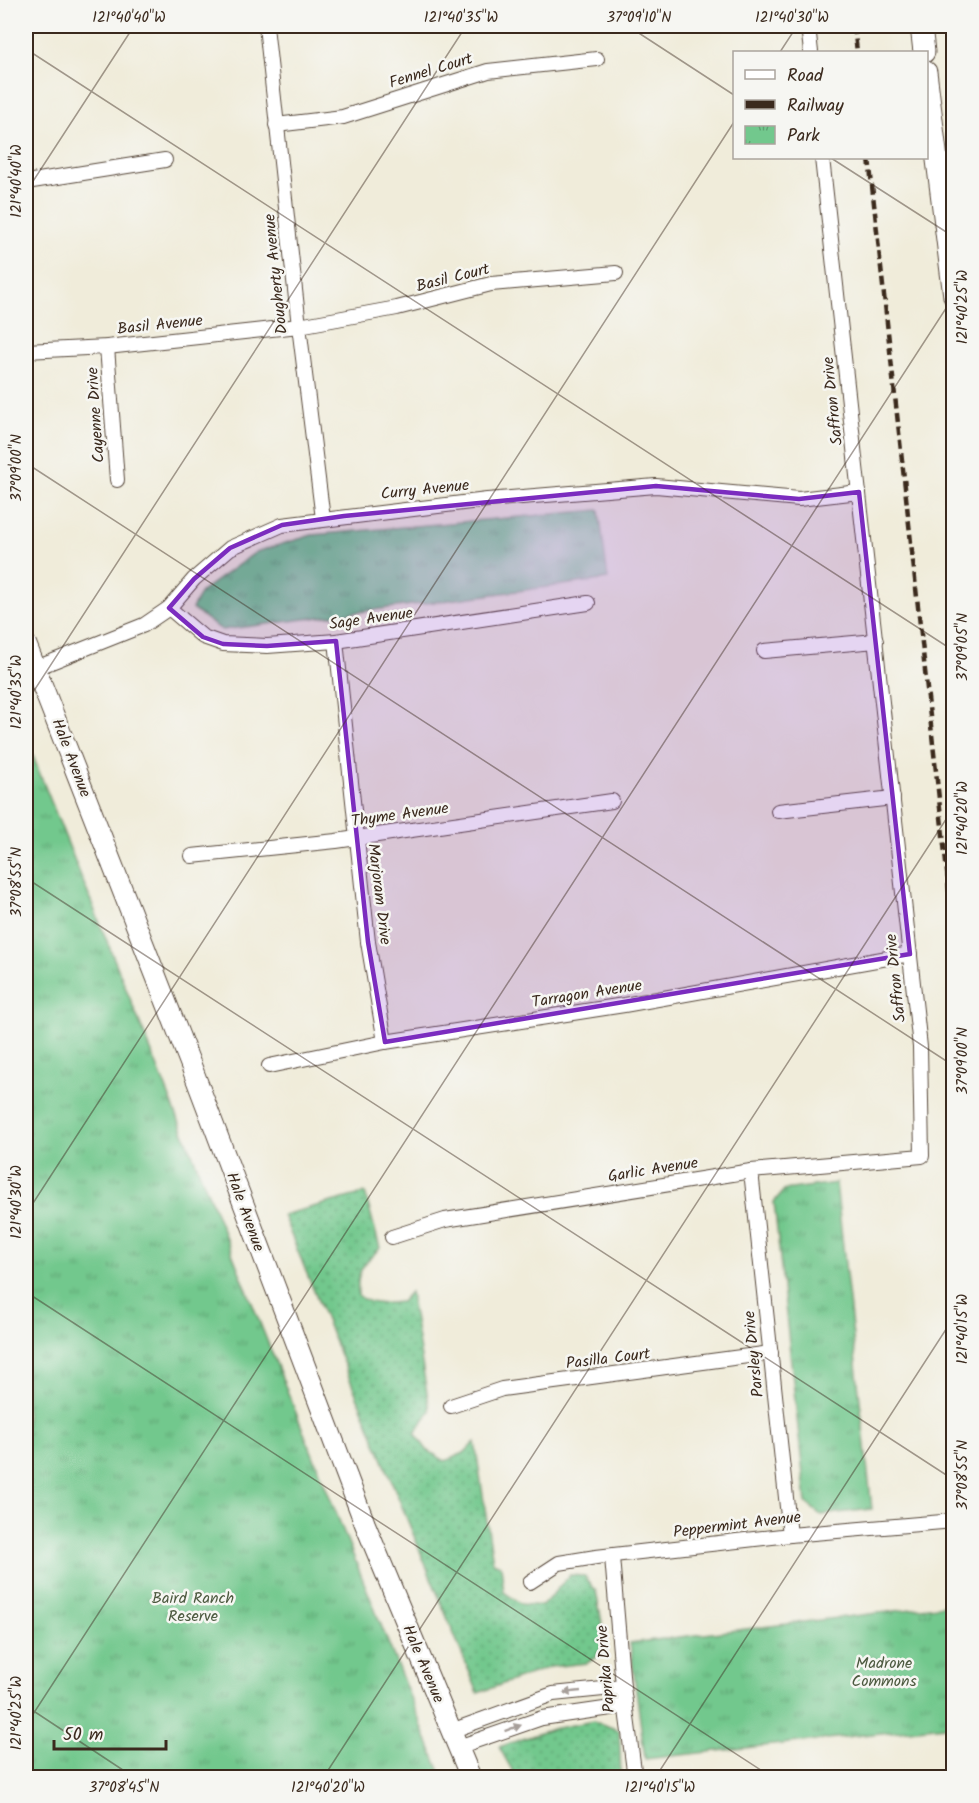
<svg xmlns="http://www.w3.org/2000/svg" width="979" height="1803" font-family="Kalam,sans-serif">
  <style>
    .grass { fill: url(#grass-dots); stroke: #567956; stroke-width: 1.5 }
    .park { fill: url(#park-tufts); stroke: #567956; stroke-width: 1.5 }
    .lines { fill: none; stroke-linecap: round; stroke-linejoin: round }
    .minor-casing { stroke: #56473a; stroke-width: 16 }
    .secondary-casing { stroke: #56473a; stroke-width: 22 }
    .primary-casing { stroke: #56473a; stroke-width: 23 }
    .minor { stroke: #fff; stroke-width: 14 }
    .secondary { stroke: #fff; stroke-width: 20 }
    .primary { stroke: #fff; stroke-width: 21 }
    .rail { stroke: #3b2a1e; stroke-width: 4.5; stroke-dasharray: 9 4.5; stroke-linecap: butt }
    .oneway { fill: #a79f9a }
    .marked { fill: #7b2cbf; fill-opacity: 0.2; stroke: #7b2cbf; stroke-width: 4.5; stroke-linejoin: round }
    .ticks { fill: none; stroke: #3b2a1e; stroke-width: 1.5; stroke-opacity: 0.45 }
    .labels { text-anchor: middle; dominant-baseline: central; stroke-width: 5; stroke-linejoin: round; paint-order: stroke }
    .street-label { font-size: 16px; fill: #3b2a1e; stroke: #f6f6f2 }
    .park-label { font-size: 16px; fill: #4c593f; stroke: #f6f6f2 }
    .neatline { fill: none; stroke: #3b2a1e; stroke-width: 2 }
    .ticks-label { font-size: 15px; text-anchor: middle; fill: #3b2a1e }
  </style>
  <defs>
    <pattern id="grass-dots" width="8" height="8" patternUnits="userSpaceOnUse" patternTransform="scale(1.5)"><rect width="8" height="8" fill="#72c88d"/><path d="M2 2h.1M6 6h.1" fill="none" stroke="#5fa373" stroke-width="1.8" stroke-linecap="round"/></pattern>
    <pattern id="park-tufts" width="24" height="20" patternUnits="userSpaceOnUse" patternTransform="scale(1.5)"><rect width="24" height="20" fill="#72c88d"/><path d="M3 7l-1-3M5 7V3M7 7l1-3M15 17l-1-3M17 17v-4M19 17l1-3" fill="none" stroke="#5fa373"/></pattern>
  </defs>
  <rect width="100%" height="100%" fill="#f6f6f2"/>
  <filter id="ink" filterUnits="userSpaceOnUse"><feTurbulence type="fractalNoise" baseFrequency=".0167" numOctaves="2"/><feDisplacementMap in="SourceGraphic" scale="12" xChannelSelector="R" yChannelSelector="G"/><feConvolveMatrix kernelMatrix="1 2 1 2 8 2 1 2 1" color-interpolation-filters="sRGB"/></filter>
  <filter id="wash" filterUnits="userSpaceOnUse"><feTurbulence type="fractalNoise" baseFrequency=".008" numOctaves="4" result="noise"/><feDisplacementMap in="SourceGraphic" scale="24" xChannelSelector="R" yChannelSelector="G"/><feGaussianBlur stdDeviation="1.35" result="paint"/><feColorMatrix in="noise" values="0 0 0 0 0 0 0 0 0 0 0 0 0 0 0 0 0 1.4 0 .05"/><feComposite in="paint" operator="in"/></filter>
  <g filter="url(#wash)">
    <rect width="100%" height="100%" fill="#f0ecda"/>
    <g class="grass">
      <path d="M365 1193 380 1248C363 1265 356 1270 358 1295 371 1306 385 1304 401 1302L410 1292 430 1411 415 1433 427 1450 445 1461 464 1453 475 1442 493 1562 501 1565 504 1592 521 1604 542 1606 570 1575 584 1576 596 1591 602 1623 603 1644 597 1657 587 1663 550 1667 478 1693 283 1215Z"/>
      <path d="M593 1721 619 1730 621 1777H516L499 1747 552 1729Z"/>
    </g>
    <g class="park">
      <path d="M599 510 608 579 222 630 192 609 201 592 256 552 312 535Z"/>
      <path d="M26 739 442 1777H26Z"/>
      <path d="M836 1183 872 1509 821 1515 806 1503 774 1202 784 1190Z"/>
      <path d="M953 1604V1725L645 1759 630 1643Z"/>
    </g>
  </g>
  <g filter="url(#ink)">
    <g class="lines">
      <g class="minor-casing">
        <g id="minor">
          <path d="M266 26 299 326 323 519"/>
          <path d="M808 26 811 52"/>
          <path d="M276 125 343 117 488 71 597 59"/>
          <path d="M26 182 165 160"/>
          <path d="M107 347 117 480"/>
          <path d="M26 351 107 347 299 326 397 308 491 284 616 273"/>
          <path d="M169 608 203 637 223 644 267 646 336 641 588 603"/>
          <path d="M336 641 368 942 385 1042"/>
          <path d="M764 651 876 641"/>
          <path d="M36 668 144 625 169 608 194 579 230 548 282 525 487 500 656 486 799 499 859 492"/>
          <path d="M778 811 893 798"/>
          <path d="M192 856 336 841 612 801"/>
          <path d="M269 1066 385 1042 624 1005 910 954"/>
          <path d="M751 1171 790 1535"/>
          <path d="M392 1237 445 1220 751 1171 922 1156 920 1047 822 158"/>
          <path d="M451 1406 502 1389 771 1353"/>
          <path d="M612 1557 623 1687 635 1778"/>
          <path d="M530 1582 559 1563 596 1557 790 1535 954 1521"/>
          <path d="M451 1731 553 1694 623 1687"/>
          <path d="M458 1747 542 1718 625 1706"/>
        </g>
      </g>
      <g class="secondary-casing">
        <path id="secondary" d="M26 644 192 1068 365 1524 471 1778"/>
      </g>
      <g class="primary-casing">
        <g id="primary">
          <path d="M921 26 924 52"/>
          <path d="M926 72 954 296"/>
        </g>
      </g>
      <use href="#minor" class="minor"/>
      <use href="#secondary" class="secondary"/>
      <use href="#primary" class="primary"/>
      <g class="rail">
        <path d="M854 26 857 52"/>
        <path d="M869 158 954 936"/>
      </g>
    </g>
    <defs><path id="oneway-solid" d="M-6-.8H1V-3.2L6.5 0L1 3.2V.8H-6Z" transform="scale(1.5)"/></defs>
    <g class="oneway">
      <use href="#oneway-solid" transform="translate(572 1692) rotate(174)"/>
      <use href="#oneway-solid" transform="translate(513 1728) rotate(-20)"/>
    </g>
  </g>
  <path class="marked" d="M656 486 799 499 859 492 910 954 385 1042 368 942 336 641 267 646 223 644 203 637 169 608 194 579 230 548 282 525 344 516Z"/>
  <path class="ticks" d="M628 26 734 95M26 49 954 651M780 52 797 26M831 158 954 237M26 192 134 26M26 463 954 1066M26 703 466 26M26 878 954 1480M26 1214 734 122M26 1292 773 1778M26 1706 135 1778M26 1725 954 296M323 1778 954 807M655 1778 954 1317"/>
  <g class="labels">
    <g class="street-label">
      <text transform="translate(431 71) rotate(-17)">Fennel Court</text>
      <text transform="translate(276 274) rotate(-96)">Dougherty Avenue</text>
      <text transform="translate(453 278) rotate(-14)">Basil Court</text>
      <text transform="translate(160 325) rotate(-6)">Basil Avenue</text>
      <text transform="translate(833 401) rotate(-96)">Saffron Drive</text>
      <text transform="translate(96 415) rotate(-94)">Cayenne Drive</text>
      <text transform="translate(425 490) rotate(-6)">Curry Avenue</text>
      <text transform="translate(371 619) rotate(-8)">Sage Avenue</text>
      <text transform="translate(71 758) rotate(69)">Hale Avenue</text>
      <text transform="translate(400 815) rotate(-8)">Thyme Avenue</text>
      <text transform="translate(379 894) rotate(83)">Marjoram Drive</text>
      <text transform="translate(896 978) rotate(-96)">Saffron Drive</text>
      <text transform="translate(587 994) rotate(-9)">Tarragon Avenue</text>
      <text transform="translate(653 1170) rotate(-9)">Garlic Avenue</text>
      <text transform="translate(245 1212) rotate(70)">Hale Avenue</text>
      <text transform="translate(754 1354) rotate(-96)">Parsley Drive</text>
      <text transform="translate(608 1359) rotate(-7)">Pasilla Court</text>
      <text transform="translate(737 1525) rotate(-7)">Peppermint Avenue</text>
      <text transform="translate(423 1664) rotate(67)">Hale Avenue</text>
      <text transform="translate(606 1669) rotate(-95)">Paprika Drive</text>
    </g>
    <g class="park-label">
      <text x="193" y="1598">Baird Ranch<tspan x="193" dy="18">Reserve</tspan></text>
      <text x="884" y="1663">Madrone<tspan x="884" dy="18">Commons</tspan></text>
    </g>
  </g>
  <rect width="979" height="1803" fill="none" stroke="#f6f6f2" stroke-width="66"/>
  <rect x="733" y="51" width="195" height="108" fill="#f6f6f2" stroke="#aba49d" stroke-width="1.5"/>
  <rect x="745" y="70" width="30" height="9" fill="#ffffff" stroke="#aba49d" stroke-width="1.5"/>
  <text x="787" y="81" font-size="18" fill="#3b2a1e">Road</text>
  <rect x="745" y="100" width="30" height="9" fill="#3b2a1e" stroke="#aba49d" stroke-width="1.5"/>
  <text x="787" y="111" font-size="18" fill="#3b2a1e">Railway</text>
  <rect x="745" y="126" width="30" height="18" fill="url(#park-tufts)" stroke="#aba49d" stroke-width="1.5"/>
  <text x="787" y="141" font-size="18" fill="#3b2a1e">Park</text>
  <path d="M54 1740v9h112v-9" fill="none" stroke="#3b2a1e" stroke-width="3"/>
  <text x="63" y="1740" font-size="18" fill="#3b2a1e" stroke="#f6f6f2" stroke-width="4.5" paint-order="stroke">50 m</text>
  <rect x="33" y="33" width="913" height="1737" class="neatline"/>
  <g class="ticks-label">
    <text x="129" y="22">121°40'40"W</text>
    <text x="461" y="22">121°40'35"W</text>
    <text x="639" y="22">37°09'10"N</text>
    <text x="792" y="22">121°40'30"W</text>
    <text transform="translate(16 181) rotate(-90)" y="5">121°40'40"W</text>
    <text transform="translate(962 307) rotate(-90)" y="5">121°40'25"W</text>
    <text transform="translate(16 468) rotate(-90)" y="5">37°09'00"N</text>
    <text transform="translate(962 647) rotate(-90)" y="5">37°09'05"N</text>
    <text transform="translate(16 692) rotate(-90)" y="5">121°40'35"W</text>
    <text transform="translate(962 818) rotate(-90)" y="5">121°40'20"W</text>
    <text transform="translate(16 882) rotate(-90)" y="5">37°08'55"N</text>
    <text transform="translate(962 1061) rotate(-90)" y="5">37°09'00"N</text>
    <text transform="translate(16 1202) rotate(-90)" y="5">121°40'30"W</text>
    <text transform="translate(962 1329) rotate(-90)" y="5">121°40'15"W</text>
    <text transform="translate(962 1475) rotate(-90)" y="5">37°08'55"N</text>
    <text transform="translate(16 1713) rotate(-90)" y="5">121°40'25"W</text>
    <text x="124" y="1792">37°08'45"N</text>
    <text x="328" y="1792">121°40'20"W</text>
    <text x="660" y="1792">121°40'15"W</text>
  </g>
</svg>
